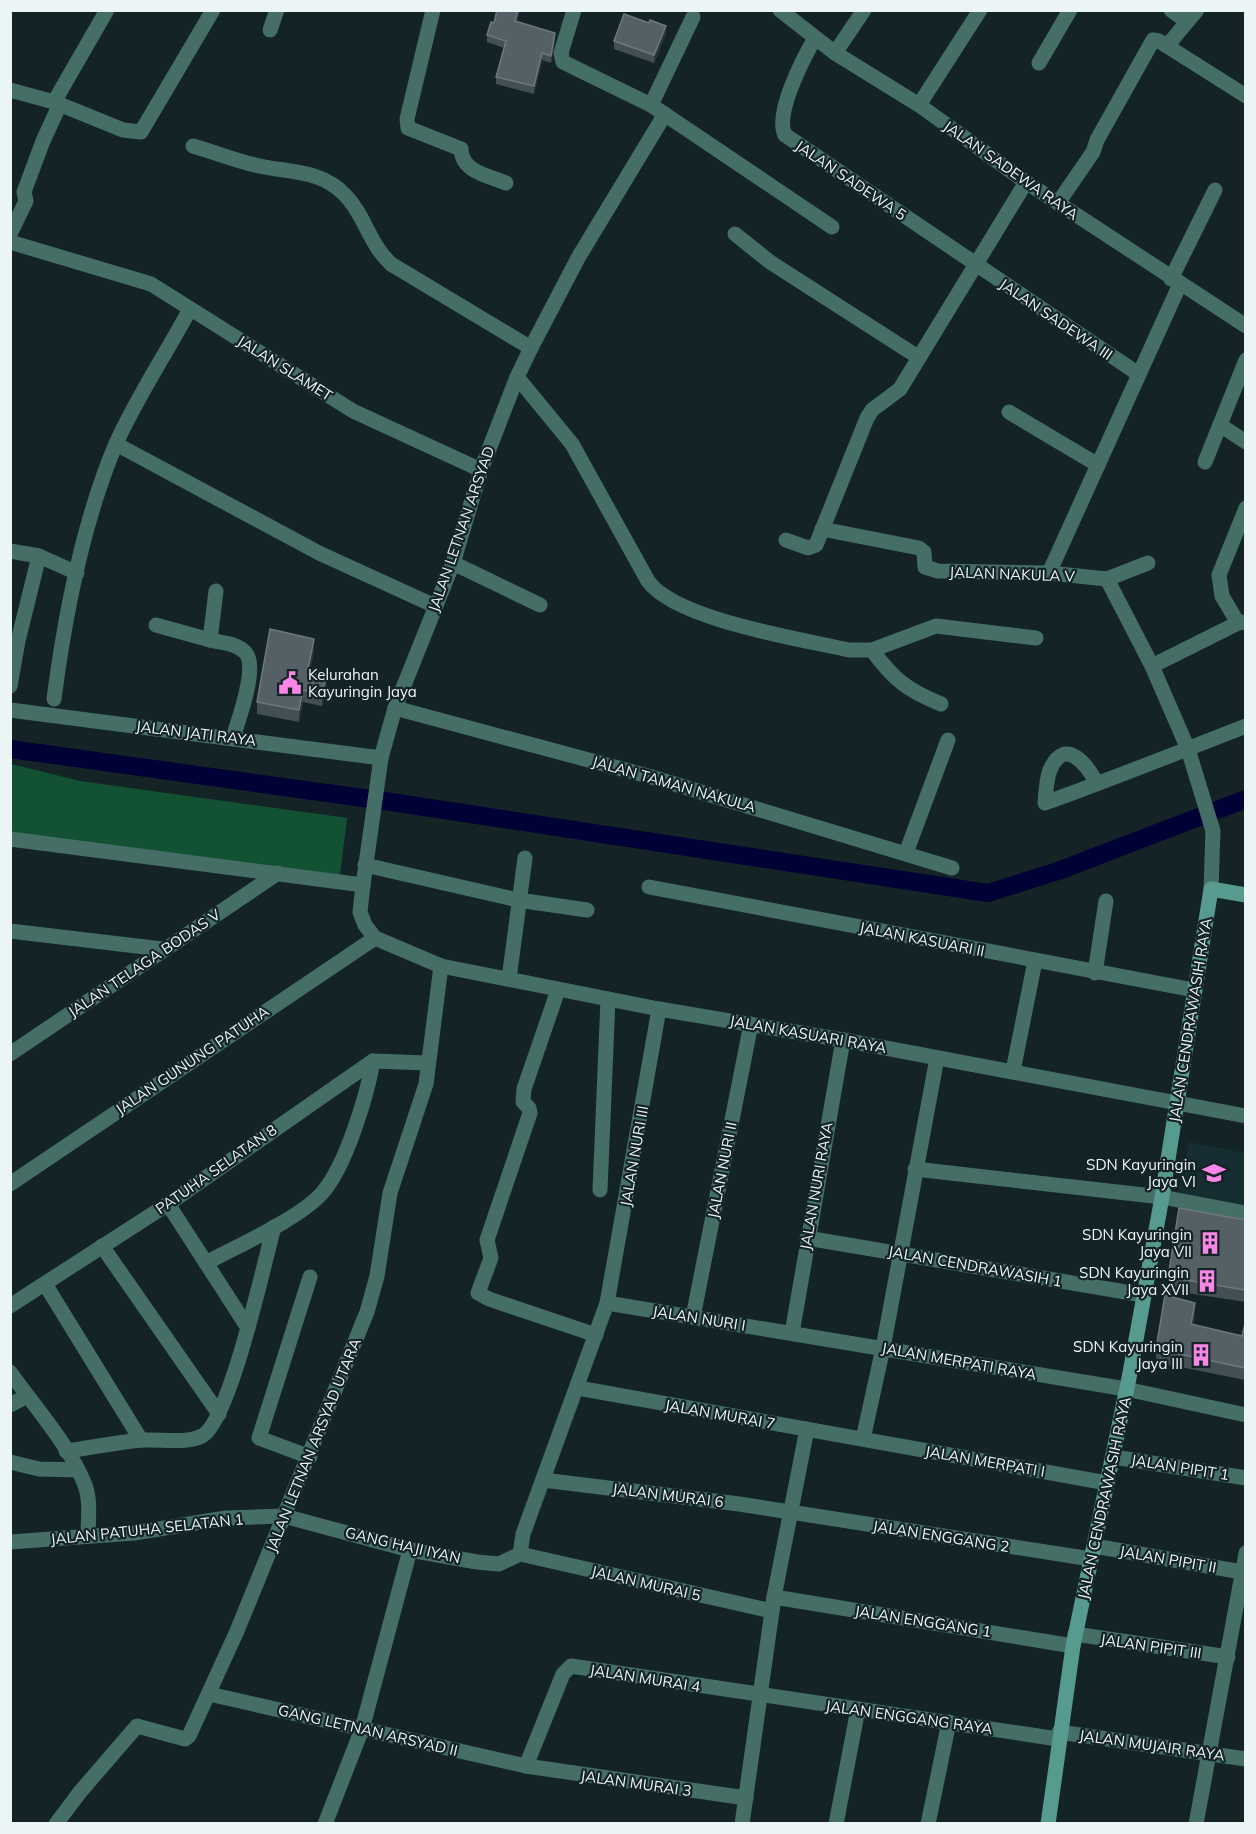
<svg xmlns="http://www.w3.org/2000/svg" width="1256" height="1834" font-family="Mulish,sans-serif">
  <style>
    .built { fill: #162e32 }
    .green { fill: #125233 }
    .lines { fill: none; stroke-linecap: round; stroke-linejoin: round }
    .canal { stroke: #000134; stroke-width: 18 }
    .street { stroke: #456e67; stroke-width: 15 }
    .secondary { stroke: #579a8f; stroke-width: 15 }
    .wall { fill: #424f55 }
    .shaded-wall { fill: #28363b }
    .building { fill: #546066; stroke: #6c787d; stroke-width: 1.5 }
    .labels { text-anchor: middle; dominant-baseline: central; stroke-width: 4.5; stroke-linejoin: round; paint-order: stroke }
    .street-label { font-size: 15px; fill: #ebf5f6; stroke: #142426 }
    .poi-label { font-size: 15px; fill: #ebf5f6; stroke: #142426; text-anchor: end }
  </style>
  <rect width="100%" height="100%" fill="#142426"/>
  <path class="built" d="M1189 1142 1245 1153V1205L1178 1192Z"/>
  <path class="green" d="M11 764 80 781 347 818 340 875 11 834Z"/>
  <g class="lines">
    <path class="canal" d="M10 749 385 801 988 893 1058 871 1246 799"/>
    <g class="street">
      <path d="M433 10 407 119 408 128 461 149C462 172 487 175 506 183"/>
      <path d="M574 10 561 53 563 62 651 105 832 227"/>
      <path d="M780 10 835 53 919 105 1026 182 1246 326"/>
      <path d="M1171 10 1186 21"/>
      <path d="M270 30 277 10"/>
      <path d="M815 38C804 57 774 114 785 135L1137 373"/>
      <path d="M1167 46 1197 10"/>
      <path d="M835 53 864 10"/>
      <path d="M1039 63 1070 10"/>
      <path d="M10 90 54 102 123 130 141 132 213 10"/>
      <path d="M54 102 107 10"/>
      <path d="M651 105 693 17"/>
      <path d="M919 105 980 10"/>
      <path d="M665 114 578 258 531 348 517 377 481 470 453 563 395 708 381 758 363 885 360 912 365 925 375 938 441 966 659 1009 843 1040 1246 1116"/>
      <path d="M193 146C214 152 234 160 255 165 288 173 321 169 345 195 365 215 369 244 391 264L531 348"/>
      <path d="M1058 203 1093 152 1097 140 1153 40 1159 41 1246 96"/>
      <path d="M10 234 26 201 24 192 43 141 60 104"/>
      <path d="M735 234 770 262 918 357"/>
      <path d="M10 242 151 284 353 411 481 470"/>
      <path d="M1171 279 1215 190"/>
      <path d="M517 377 572 444 648 581C676 620 801 639 849 650H872L936 626 1036 638"/>
      <path d="M1009 412 1098 465"/>
      <path d="M1220 425 1246 442"/>
      <path d="M116 444 319 553 435 606"/>
      <path d="M1205 462 1246 360"/>
      <path d="M822 529 919 548 924 552 925 567 938 571 1049 573 1107 579"/>
      <path d="M786 540 808 548 816 545 867 418 872 410 900 389 1026 182"/>
      <path d="M10 551 39 556 77 573"/>
      <path d="M453 563 540 605"/>
      <path d="M1049 573 1180 284"/>
      <path d="M1107 579 1152 666 1188 749 1213 831 1211 889"/>
      <path d="M1107 579 1148 563"/>
      <path d="M216 591 210 640C222 643 236 643 245 652 259 667 238 720 233 738"/>
      <path d="M1238 623 1222 596 1219 575 1246 508"/>
      <path d="M156 625 210 640"/>
      <path d="M872 650C894 680 907 690 941 704"/>
      <path d="M1152 666 1238 623 1246 622"/>
      <path d="M10 686 18 641 39 556"/>
      <path d="M54 699C65 614 82 525 115 446 134 402 167 352 190 309"/>
      <path d="M395 708 648 776 952 868"/>
      <path d="M10 710 381 758"/>
      <path d="M1097 784C1088 766 1065 735 1050 770 1046 780 1046 793 1045 803 1112 779 1179 752 1246 726"/>
      <path d="M10 839 363 885"/>
      <path d="M906 853 948 740"/>
      <path d="M365 865 518 900 587 910"/>
      <path d="M649 887 1194 990"/>
      <path d="M10 931 162 949"/>
      <path d="M1095 973 1106 901"/>
      <path d="M509 979 525 858"/>
      <path d="M558 990 524 1089 523 1102 529 1108 530 1113 487 1240 491 1258 478 1293 489 1299 596 1335"/>
      <path d="M10 1054 278 873"/>
      <path d="M1013 1071 1035 961"/>
      <path d="M915 1169 1162 1197 1246 1213"/>
      <path d="M10 1184 375 938"/>
      <path d="M600 1190 608 999"/>
      <path d="M168 1204 248 1328"/>
      <path d="M807 1238 1143 1295"/>
      <path d="M102 1246 219 1414"/>
      <path d="M206 1263C237 1246 301 1218 323 1192 346 1165 367 1096 373 1061"/>
      <path d="M45 1284 141 1440"/>
      <path d="M607 1303 1126 1389 1246 1415"/>
      <path d="M10 1306 168 1204 373 1061 428 1063"/>
      <path d="M693 1317 751 1024"/>
      <path d="M792 1333 843 1040"/>
      <path d="M10 1372C34 1406 70 1446 85 1485 91 1501 88 1519 88 1536"/>
      <path d="M578 1388 1107 1483"/>
      <path d="M10 1405 27 1396"/>
      <path d="M863 1439 883 1348 937 1058"/>
      <path d="M66 1451C91 1448 117 1442 143 1440 160 1439 186 1444 202 1436 230 1421 264 1263 274 1227"/>
      <path d="M310 1457 259 1438 310 1277"/>
      <path d="M1114 1457 1246 1478"/>
      <path d="M10 1462 39 1469 77 1470"/>
      <path d="M543 1480 739 1504 1091 1559"/>
      <path d="M10 1542 134 1533 226 1518 284 1516 410 1550 477 1562 499 1564 520 1554"/>
      <path d="M1094 1546 1242 1572"/>
      <path d="M520 1554 523 1534 607 1303 659 1009"/>
      <path d="M520 1554 772 1611"/>
      <path d="M774 1597 1073 1646"/>
      <path d="M1075 1634 1228 1657"/>
      <path d="M209 1694 526 1766 746 1798"/>
      <path d="M1059 1732 1246 1759"/>
      <path d="M526 1766 563 1674 571 1666 1058 1739"/>
      <path d="M56 1824 80 1792 137 1726 185 1739 189 1736 237 1631 367 1312 377 1276 390 1193 426 1084 441 966"/>
      <path d="M325 1824 362 1729 410 1550"/>
      <path d="M742 1824 774 1597 807 1429"/>
      <path d="M836 1824 858 1709"/>
      <path d="M928 1824 949 1722"/>
      <path d="M1196 1824 1246 1553"/>
    </g>
    <path class="secondary" d="M1048 1824 1073 1646 1129 1378 1162 1197 1211 889 1246 895"/>
  </g>
  <g class="wall">
    <path d="M497 10H520L517 22 555 40 551 63 542 60 534 94 496 84V77L504 48 487 42V35L494 23Z"/>
    <path d="M666 34 654 63 614 49V41Z"/>
    <path d="M314 651 310 669 327 685 322 706 303 702 299 722 257 714V702Z"/>
    <path d="M1245 1220V1302L1168 1290V1277Z"/>
    <path d="M1195 1315 1193 1325 1242 1336 1245 1324V1380L1156 1362V1349Z"/>
  </g>
  <g class="shaded-wall">
    <path d="M518 10H520L515 29V21Z"/>
    <path d="M666 26V34L654 63V55Z"/>
    <path d="M555 33V40L551 63V56Z"/>
    <path d="M542 53V60L534 94V86Z"/>
    <path d="M314 639V651L308 681V669Z"/>
    <path d="M327 673V685L322 706V694Z"/>
    <path d="M303 690V702L299 722V710Z"/>
    <path d="M1195 1303V1315L1191 1337V1324Z"/>
  </g>
  <g class="building">
    <path d="M497 10H518L515 21 555 33 551 56 542 53 534 86 496 77 506 41 487 35 491 22 494 23Z"/>
    <path d="M624 14 649 23 650 20 666 26 654 55 614 41Z"/>
    <path d="M270 629 314 639 308 669 327 673 322 694 303 690 299 710 257 702Z"/>
    <path d="M1179 1208 1245 1220V1290L1168 1277Z"/>
    <path d="M1165 1295 1195 1303 1191 1324 1242 1336 1245 1324V1368L1156 1349Z"/>
  </g>
  <defs>
    <g id="civic-bare" transform="scale(1.8)"><path d="M-.6-6.5H3V-4.5H.6V-3L4-1V1h2V6H-6V1h2V-1L-.6-3ZM-1.2 2.5V6h2.4V2.5Z" fill="#fa87e7" stroke="#142426" stroke-width="2.5" paint-order="stroke"/></g>
    <g id="school-bare" transform="scale(1.8)"><path d="M0-5L7-2L0 1L-7-2ZM-4 1L0 2.5L4 1V4Q0 6-4 4Z" fill="#fa87e7" stroke="#142426" stroke-width="2.5" paint-order="stroke"/></g>
    <g id="building-bare" transform="scale(1.8)"><path d="M-4-6H4V6H1V3H-1V6H-4ZM-2.5-4.3h1.7v1.8h-1.7ZM.8-4.3h1.7v1.8H.8ZM-2.5-1h1.7V.8h-1.7ZM.8-1h1.7V.8H.8Z" fill="#fa87e7" stroke="#142426" stroke-width="2.5" paint-order="stroke"/></g>
  </defs>
  <g fill-rule="evenodd">
    <use href="#civic-bare" x="290" y="683"/>
    <use href="#school-bare" x="1214" y="1173"/>
    <use href="#building-bare" x="1210" y="1243"/>
    <use href="#building-bare" x="1207" y="1281"/>
    <use href="#building-bare" x="1201" y="1355"/>
  </g>
  <g class="labels">
    <g class="street-label">
      <text transform="translate(1011 170) rotate(35)">JALAN SADEWA RAYA</text>
      <text transform="translate(851 180) rotate(34)">JALAN SADEWA 5</text>
      <text transform="translate(1056 319) rotate(34)">JALAN SADEWA III</text>
      <text transform="translate(285 368) rotate(32)">JALAN SLAMET</text>
      <text transform="translate(461 529) rotate(-71)">JALAN LETNAN ARSYAD</text>
      <text transform="translate(1012 574) rotate(2)">JALAN NAKULA V</text>
      <text transform="translate(196 733) rotate(7)">JALAN JATI RAYA</text>
      <text transform="translate(674 784) rotate(16)">JALAN TAMAN NAKULA</text>
      <text transform="translate(922 939) rotate(11)">JALAN KASUARI II</text>
      <text transform="translate(144 963) rotate(-34)">JALAN TELAGA BODAS V</text>
      <text transform="translate(1190 1020) rotate(-81)">JALAN CENDRAWASIH RAYA</text>
      <text transform="translate(808 1034) rotate(10)">JALAN KASUARI RAYA</text>
      <text transform="translate(192 1060) rotate(-34)">JALAN GUNUNG PATUHA</text>
      <text transform="translate(634 1156) rotate(-80)">JALAN NURI III</text>
      <text transform="translate(216 1169) rotate(-35)">PATUHA SELATAN 8</text>
      <text transform="translate(722 1170) rotate(-79)">JALAN NURI II</text>
      <text transform="translate(816 1186) rotate(-80)">JALAN NURI RAYA</text>
      <text transform="translate(975 1266) rotate(10)">JALAN CENDRAWASIH 1</text>
      <text transform="translate(699 1318) rotate(9)">JALAN NURI I</text>
      <text transform="translate(959 1361) rotate(10)">JALAN MERPATI RAYA</text>
      <text transform="translate(720 1414) rotate(10)">JALAN MURAI 7</text>
      <text transform="translate(313 1445) rotate(-68)">JALAN LETNAN ARSYAD UTARA</text>
      <text transform="translate(985 1461) rotate(10)">JALAN MERPATI I</text>
      <text transform="translate(1180 1467) rotate(9)">JALAN PIPIT 1</text>
      <text transform="translate(668 1495) rotate(7)">JALAN MURAI 6</text>
      <text transform="translate(1104 1498) rotate(-78)">JALAN CENDRAWASIH RAYA</text>
      <text transform="translate(147 1529) rotate(-6)">JALAN PATUHA SELATAN 1</text>
      <text transform="translate(941 1536) rotate(9)">JALAN ENGGANG 2</text>
      <text transform="translate(403 1545) rotate(13)">GANG HAJI IYAN</text>
      <text transform="translate(1168 1559) rotate(10)">JALAN PIPIT II</text>
      <text transform="translate(646 1583) rotate(13)">JALAN MURAI 5</text>
      <text transform="translate(923 1621) rotate(9)">JALAN ENGGANG 1</text>
      <text transform="translate(1151 1646) rotate(8)">JALAN PIPIT III</text>
      <text transform="translate(645 1678) rotate(9)">JALAN MURAI 4</text>
      <text transform="translate(909 1717) rotate(8)">JALAN ENGGANG RAYA</text>
      <text transform="translate(368 1730) rotate(13)">GANG LETNAN ARSYAD II</text>
      <text transform="translate(1152 1745) rotate(8)">JALAN MUJAIR RAYA</text>
      <text transform="translate(636 1783) rotate(8)">JALAN MURAI 3</text>
    </g>
    <g class="poi-label">
      <text x="308" y="674" text-anchor="start">Kelurahan<tspan x="308" dy="17">Kayuringin Jaya</tspan></text>
      <text x="1196" y="1164">SDN Kayuringin<tspan x="1196" dy="17">Jaya VI</tspan></text>
      <text x="1192" y="1234">SDN Kayuringin<tspan x="1192" dy="17">Jaya VII</tspan></text>
      <text x="1189" y="1272">SDN Kayuringin<tspan x="1189" dy="17">Jaya XVII</tspan></text>
      <text x="1183" y="1346">SDN Kayuringin<tspan x="1183" dy="17">Jaya III</tspan></text>
    </g>
  </g>
  <rect width="1256" height="1834" fill="none" stroke="#ebf5f6" stroke-width="24"/>
</svg>
